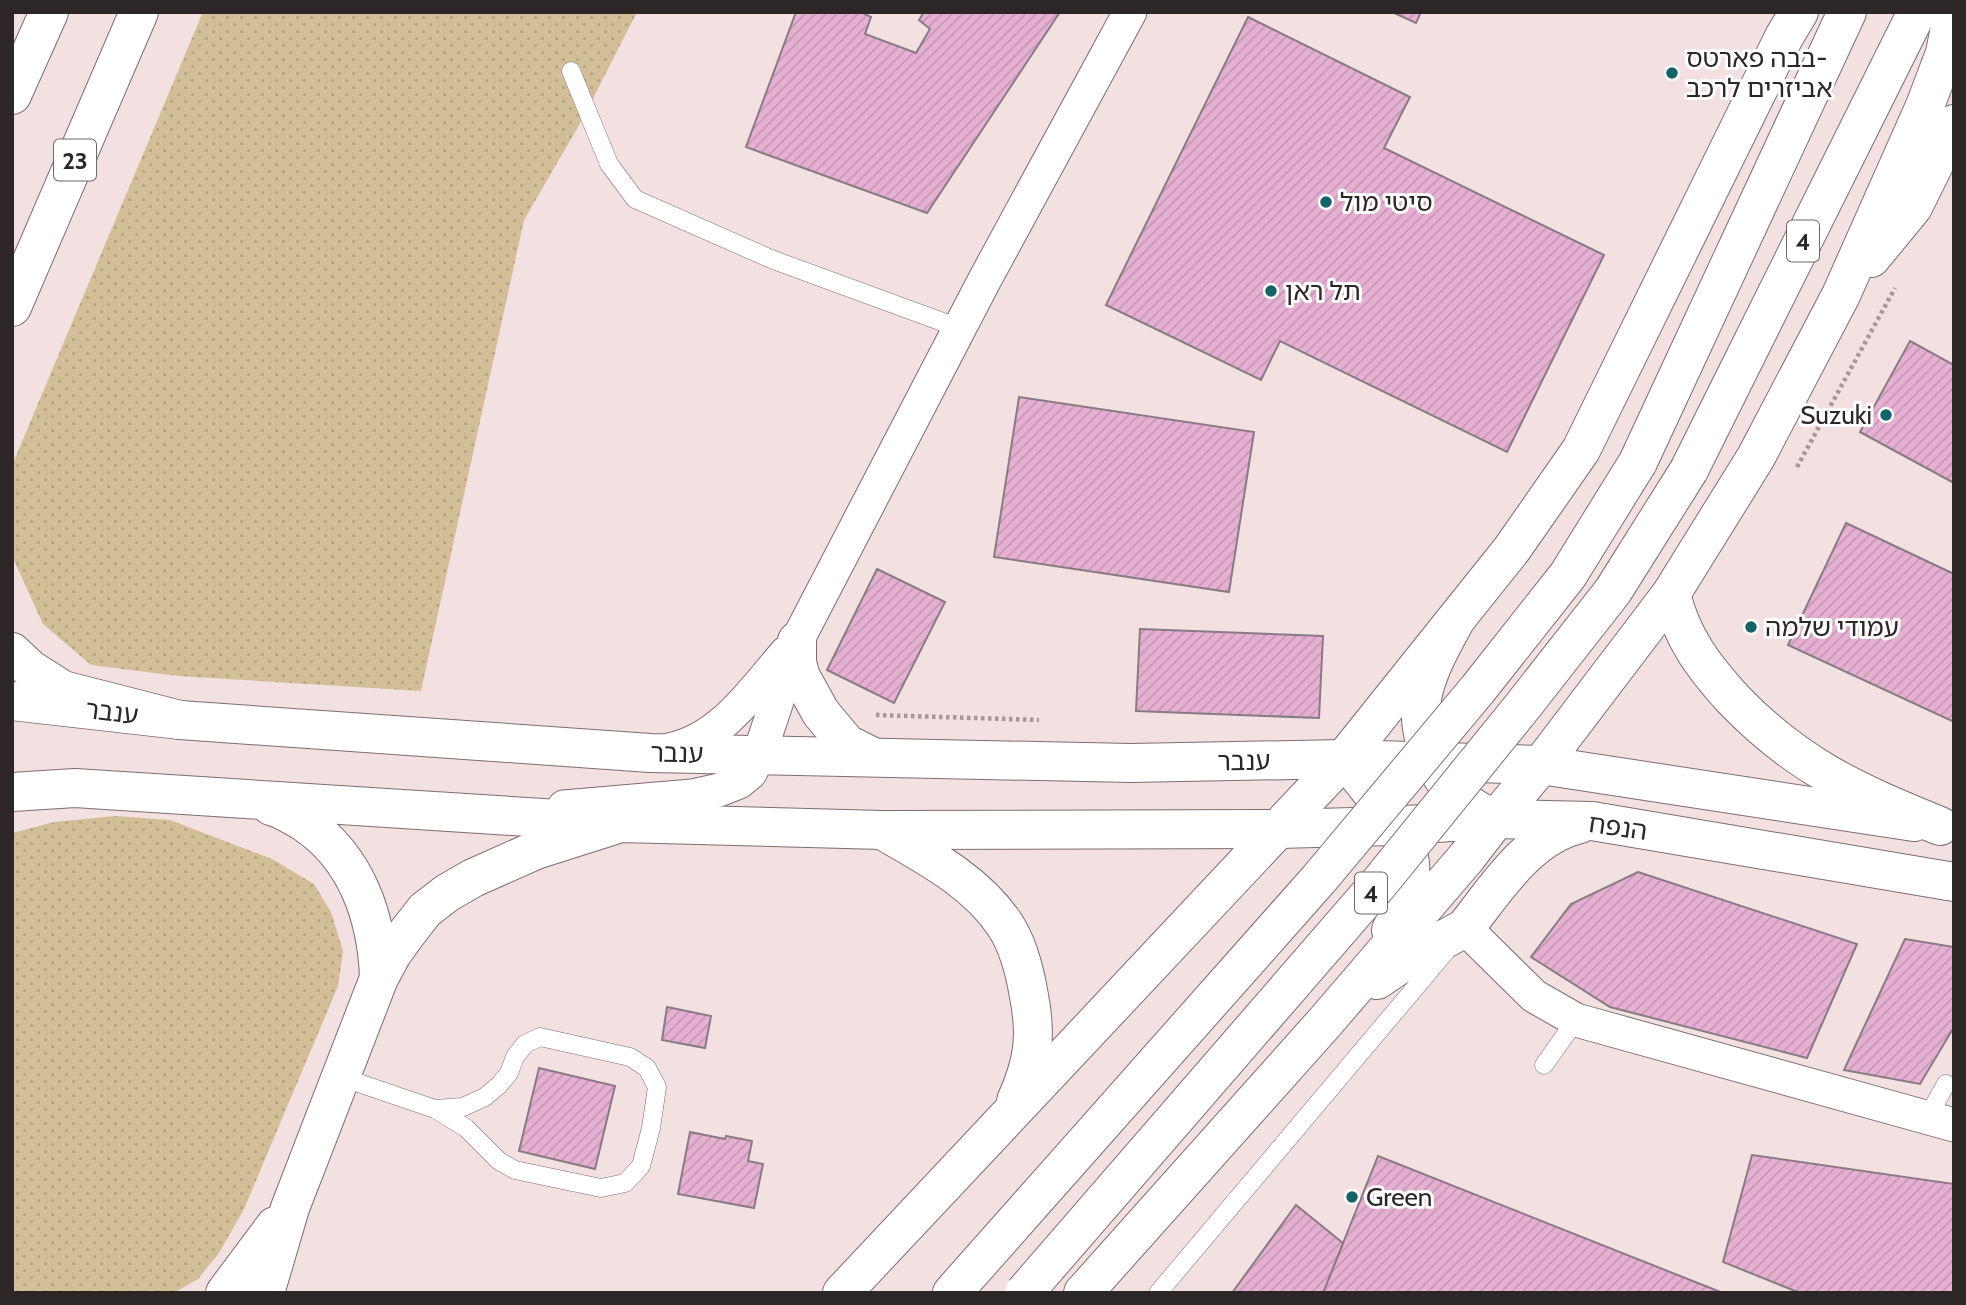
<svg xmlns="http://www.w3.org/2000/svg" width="1966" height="1305" font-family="Cabin,'Noto Sans Hebrew',sans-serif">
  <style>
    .grass { fill: url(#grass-dots) }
    .building { fill: url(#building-hatch); stroke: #897b83; stroke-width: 2 }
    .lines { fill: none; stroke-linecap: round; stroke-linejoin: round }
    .lane-casing { stroke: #7e6e6e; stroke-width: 19 }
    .street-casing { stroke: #7e6e6e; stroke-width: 35 }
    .secondary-casing { stroke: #7e6e6e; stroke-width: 40 }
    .primary-casing { stroke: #7e6e6e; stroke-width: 40 }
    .highway-casing { stroke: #7e6e6e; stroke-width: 40 }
    .path { stroke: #a69798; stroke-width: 4.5; stroke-dasharray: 3.5 3.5; stroke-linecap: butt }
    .lane { stroke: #fff; stroke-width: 18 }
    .street { stroke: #fff; stroke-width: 33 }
    .secondary { stroke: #fff; stroke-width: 38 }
    .primary { stroke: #fff; stroke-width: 38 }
    .highway { stroke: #fff; stroke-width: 38 }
    .highway-bridge-casing { stroke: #7e6e6e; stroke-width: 40; stroke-linecap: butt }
    .highway-bridge { stroke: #fff; stroke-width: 38 }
    .poi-dot { fill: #146369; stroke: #fff; stroke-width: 2.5 }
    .labels { text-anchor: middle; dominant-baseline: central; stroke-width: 6; stroke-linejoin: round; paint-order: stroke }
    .shield { fill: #fff; stroke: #6c6767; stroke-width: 2 }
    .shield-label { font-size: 24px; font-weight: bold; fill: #2d2626 }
    .poi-label { font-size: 26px; fill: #2d2626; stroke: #fff; text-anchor: start }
    .street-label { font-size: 26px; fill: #2d2626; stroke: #fff }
  </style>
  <defs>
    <pattern id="grass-dots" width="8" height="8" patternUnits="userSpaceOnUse" patternTransform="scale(1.75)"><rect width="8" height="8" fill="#d3bf97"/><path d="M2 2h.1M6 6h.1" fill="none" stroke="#b5a482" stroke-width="1.8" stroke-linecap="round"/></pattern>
    <pattern id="building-hatch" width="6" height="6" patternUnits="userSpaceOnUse" patternTransform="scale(1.75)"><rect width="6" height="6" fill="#e6b0d2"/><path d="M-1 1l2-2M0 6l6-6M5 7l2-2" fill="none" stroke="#c697b4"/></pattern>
  </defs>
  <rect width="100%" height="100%" fill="#f3e0e1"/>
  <g class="grass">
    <path d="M203 12H637L582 120 524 220 421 691 178 676 91 665 43 624 12 556 13 463Z"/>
    <path d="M115 816 170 820 272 859 314 884 331 912 343 951 338 986 244 1209 219 1253 198 1279 174 1293H12V833L54 822Z"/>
  </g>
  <g class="building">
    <path d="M796 12H861L871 17 865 34 916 53 930 29 919 20 924 12H1060L927 213 746 147Z"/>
    <path d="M1392 12H1421L1416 23Z"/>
    <path d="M1248 17 1410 97 1384 148 1604 255 1507 452 1280 341 1261 380 1106 305Z"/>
    <path d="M1910 341 1954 365V483L1860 432Z"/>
    <path d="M1019 397 1254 432 1229 592 994 557Z"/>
    <path d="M1846 523 1954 574V722L1788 645Z"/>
    <path d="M877 569 945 602 894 703 827 670Z"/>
    <path d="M1140 629 1323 636 1319 718 1136 711Z"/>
    <path d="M1638 872 1857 944 1807 1058 1610 1007 1531 957 1571 904Z"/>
    <path d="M1905 939 1954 947V1027L1920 1084 1844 1070Z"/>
    <path d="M667 1007 711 1016 705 1048 662 1040Z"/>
    <path d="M539 1068 615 1086 595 1169 519 1151Z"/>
    <path d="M690 1132 725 1139 726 1136 752 1141 748 1161 763 1164 754 1208 678 1194Z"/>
    <path d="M1752 1155 1954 1184V1293H1800L1723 1262Z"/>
    <path d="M1378 1156 1723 1293H1323Z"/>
    <path d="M1296 1205 1343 1243 1323 1293H1232Z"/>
  </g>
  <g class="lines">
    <g class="lane-casing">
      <g id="lane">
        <path d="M571 71 609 164 635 199 771 259 959 328"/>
        <path d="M1544 1065 1576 1020"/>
        <path d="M341 1077 435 1109 466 1128 499 1161 515 1170 601 1188 625 1183 641 1166 651 1128 657 1087 647 1068 630 1057 540 1037 525 1044 515 1057 509 1073 499 1085 485 1097 463 1107 435 1109"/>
        <path d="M1927 1118 1946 1084"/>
        <path d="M1158 1293 1447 950"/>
      </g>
    </g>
    <g class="street-casing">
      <g id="street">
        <path d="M669 750C721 740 753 691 786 653"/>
        <path d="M564 807 692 796 719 790 739 782 750 773 759 755 797 641 984 281 1130 12"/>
        <path d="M1465 928 1534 996 1576 1020 1954 1125"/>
      </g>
    </g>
    <g class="secondary-casing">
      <g id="secondary">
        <path d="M797 641V663L801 677 821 713 847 744 873 757"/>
        <path d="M12 701 180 720 650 753 1131 763 1344 759 1541 765 1914 822"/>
        <path d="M1278 829 1344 759"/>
        <path d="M1465 928C1496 889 1528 836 1580 824"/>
        <path d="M225 1293 275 1226"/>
        <path d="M265 1293 290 1208 379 978 392 954 407 933 425 910 447 893 473 878 536 850 621 823 882 830 1278 829 1392 826 1496 819 1592 821 1954 882"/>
      </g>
    </g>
    <g class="primary-casing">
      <g id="primary">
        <path d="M1344 759C1364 781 1406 834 1410 863 1412 887 1401 909 1391 930"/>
        <path d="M1377 980 1408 959 1465 928"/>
        <path d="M1083 1293 1326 1021 1466 858 1496 819"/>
      </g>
    </g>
    <g class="highway-casing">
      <g id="highway">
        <path d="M12 95 49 12"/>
        <path d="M1871 258 1913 207 1954 124"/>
        <path d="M12 307 139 12"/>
        <path d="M1638 462 1847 12"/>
        <path d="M1689 470 1917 12"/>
        <path d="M1671 594C1682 638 1703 666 1733 699 1797 766 1856 792 1940 826"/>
        <path d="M1454 623C1425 676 1404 715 1439 772 1454 796 1470 809 1496 819L1541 765 1671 594 1756 457 1841 295 1925 106 1945 53 1953 12"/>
        <path d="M12 652 30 669 63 690 180 720"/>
        <path d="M1344 759 1512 549 1581 450 1784 37 1799 12"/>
        <path d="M12 792 75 788 621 823"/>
        <path d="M271 806C283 809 294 816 305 823 357 858 377 918 379 978"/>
        <path d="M882 830C925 855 976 881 1005 925 1019 946 1025 972 1029 996 1037 1037 1033 1063 1016 1101"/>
        <path d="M842 1293 1278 829"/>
        <path d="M952 1293 1030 1205"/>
      </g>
    </g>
    <g class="path">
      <path d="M1797 467 1895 288"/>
      <path d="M876 715 1039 720"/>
    </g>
    <use href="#lane" class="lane"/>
    <use href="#street" class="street"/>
    <use href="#secondary" class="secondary"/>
    <use href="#primary" class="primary"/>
    <use href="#highway" class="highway"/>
    <g class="highway-bridge-casing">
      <g id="highway-bridge">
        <path d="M1030 1205 1319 879 1478 689 1568 575 1638 462"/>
        <path d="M1024 1293 1381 881 1522 707 1613 591 1689 470"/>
      </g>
    </g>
    <use href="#highway-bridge" class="highway-bridge"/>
  </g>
  <g class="poi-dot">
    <circle cx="1672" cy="73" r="7"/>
    <circle cx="1326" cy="202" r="7"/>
    <circle cx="1271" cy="291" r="7"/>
    <circle cx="1886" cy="415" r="7"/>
    <circle cx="1751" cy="627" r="7"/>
    <circle cx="1352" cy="1197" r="7"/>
  </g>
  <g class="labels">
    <g class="shield">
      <rect x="54" y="139.5" width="42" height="41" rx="5"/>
      <rect x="1787" y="220.5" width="32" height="41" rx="5"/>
      <rect x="1355" y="872.5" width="32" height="41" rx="5"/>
    </g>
    <g class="shield-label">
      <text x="75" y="160">23</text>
      <text x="1803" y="241">4</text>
      <text x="1371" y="893">4</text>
    </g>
    <g class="poi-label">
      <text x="1686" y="58">בבה פארטס-<tspan x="1686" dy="30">אביזרים לרכב</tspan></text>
      <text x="1340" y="202">סיטי מול</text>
      <text x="1285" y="291">תל ראן</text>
      <text x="1872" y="415" text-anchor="end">Suzuki</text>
      <text x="1765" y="627">עמודי שלמה</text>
      <text x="1366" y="1197">Green</text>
    </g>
    <g class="street-label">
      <text transform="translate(112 712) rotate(7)">ענבר</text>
      <text transform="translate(677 753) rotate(1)">ענבר</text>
      <text transform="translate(1244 761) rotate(-1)">ענבר</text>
      <text transform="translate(1618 827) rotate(8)">הנפח</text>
    </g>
  </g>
  <rect width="1966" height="1305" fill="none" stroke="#2d2626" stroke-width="28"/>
</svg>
